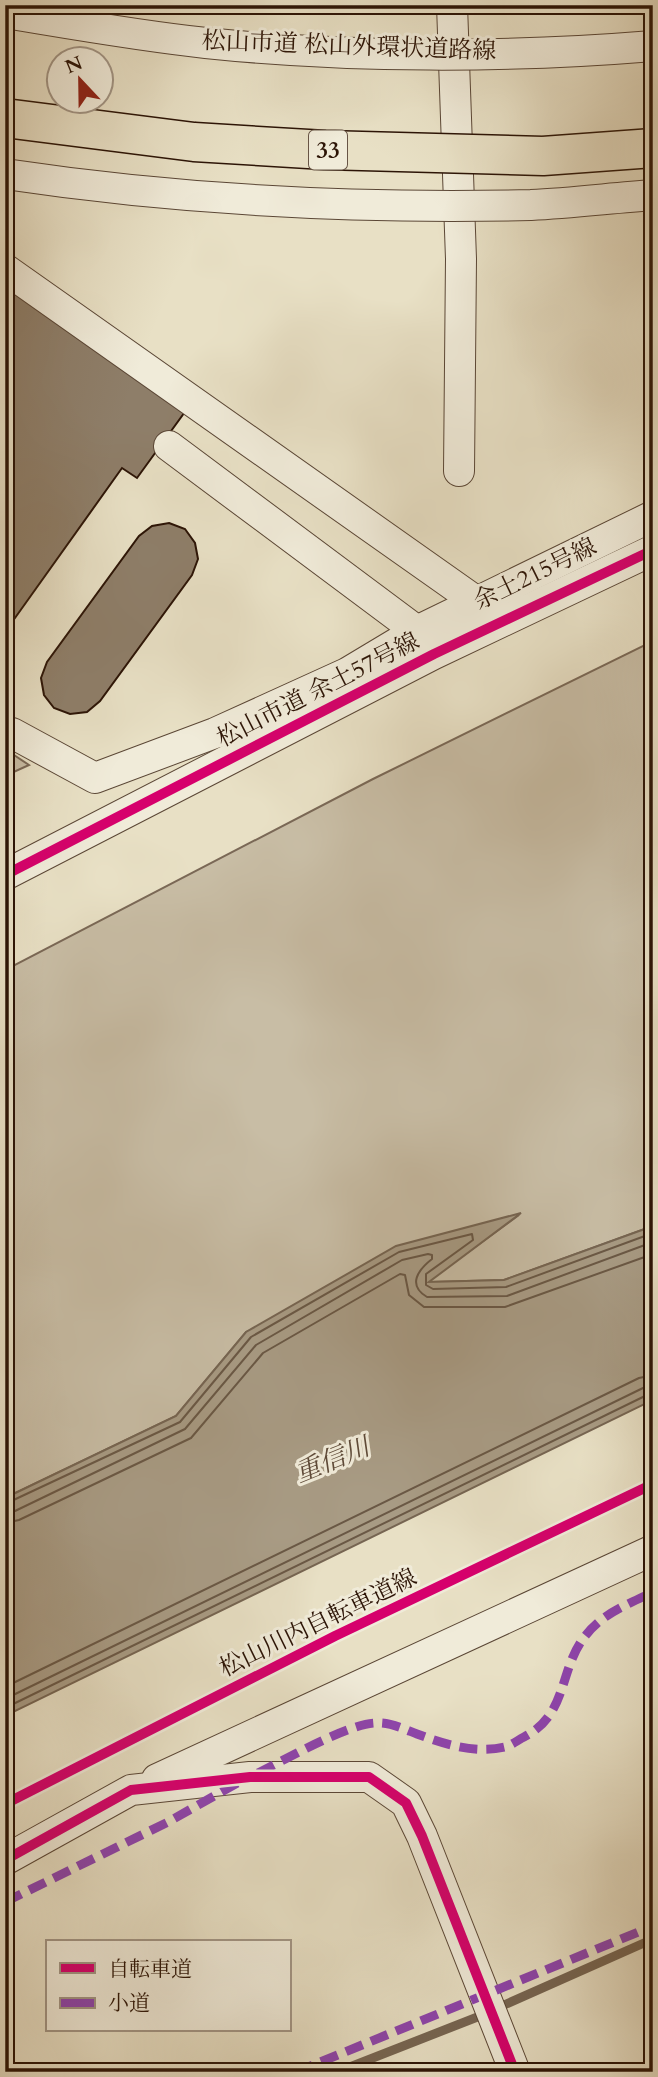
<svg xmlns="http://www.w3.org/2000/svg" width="658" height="2077" font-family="Cardo,'Noto Serif JP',serif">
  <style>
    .green { fill: #c8bda5; stroke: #7a6856; stroke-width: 2 }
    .water { fill: #a89b84; stroke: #766552; stroke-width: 2 }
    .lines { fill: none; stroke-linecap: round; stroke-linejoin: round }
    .shore { stroke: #6a5845; stroke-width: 2 }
    .stream { stroke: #766552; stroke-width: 9 }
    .building { fill: #8e7e69; stroke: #2c1406; stroke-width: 2 }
    .minor-casing { stroke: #5b4736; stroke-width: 32 }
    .minor { stroke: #f0ebd9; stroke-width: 30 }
    .minor-bridge-casing { stroke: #5b4736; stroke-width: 32; stroke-linecap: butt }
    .highway-bridge-casing { stroke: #2c1406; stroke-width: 41; stroke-linecap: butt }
    .minor-bridge { stroke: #f0ebd9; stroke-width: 30 }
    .highway-bridge { stroke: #e8e0c5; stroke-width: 38 }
    .quiet { stroke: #8e44ad; stroke-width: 9; stroke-dasharray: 18 9; stroke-linecap: butt }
    .cycleway-casing { stroke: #f0ebd9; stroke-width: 15 }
    .cycleway { stroke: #d6006c; stroke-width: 10 }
    .labels { text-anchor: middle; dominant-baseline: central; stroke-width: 6; stroke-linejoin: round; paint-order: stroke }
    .shield { fill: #f0ebd9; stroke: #675445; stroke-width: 2 }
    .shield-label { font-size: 23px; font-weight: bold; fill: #2c1406 }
    .street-label { font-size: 24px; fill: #2c1406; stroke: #f0ebd9 }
    .water-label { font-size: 26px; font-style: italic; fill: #5e4a38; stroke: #f0ebd9 }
  </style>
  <rect width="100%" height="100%" fill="#e8e0c5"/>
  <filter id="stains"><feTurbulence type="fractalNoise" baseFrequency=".00286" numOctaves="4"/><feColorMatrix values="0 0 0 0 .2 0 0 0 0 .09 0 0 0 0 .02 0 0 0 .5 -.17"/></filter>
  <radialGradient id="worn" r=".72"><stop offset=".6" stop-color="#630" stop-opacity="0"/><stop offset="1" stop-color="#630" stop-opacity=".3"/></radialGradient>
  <g class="green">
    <path d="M653 641V1226L504 1280 427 1282 519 1215 246 1332 176 1416 5 1498V970L373 779Z"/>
    <path d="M5 749 29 765 5 776V762L8 760 5 757Z"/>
  </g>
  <path class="water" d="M521 1213 429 1282 504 1280 653 1226V1400L5 1716V1498L176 1416 246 1332 396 1246Z"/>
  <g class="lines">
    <g class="shore">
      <path d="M5 1504 180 1422 251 1337 399 1252 472 1234 473 1240 426 1274V1285L433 1289 506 1287 653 1233"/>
      <path d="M5 1513 15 1511 185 1429 256 1345 402 1260 428 1254 432 1255V1259C418 1270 407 1285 427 1297L507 1296 653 1242"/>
      <path d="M5 1523 19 1520 191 1438 263 1353 400 1274 405 1275 409 1295 424 1307H505L653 1254"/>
      <path d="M5 1687 639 1378 653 1375"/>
      <path d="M5 1699 643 1388 653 1386"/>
      <path d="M5 1708 647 1395H653"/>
    </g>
    <g class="stream">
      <path d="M504 2005 653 1939"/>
      <path d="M337 2072 480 2016"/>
    </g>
  </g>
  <g class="building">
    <path d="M5 281 187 409 137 478 122 468 5 632Z"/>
    <path d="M169 523 185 529 195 543 198 559 192 575 100 701 87 712 70 714 54 708 44 695 41 678 47 662 139 536 152 526Z"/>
  </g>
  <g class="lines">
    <g class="minor-casing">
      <g id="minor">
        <path d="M452 5 461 259 459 471"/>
        <path d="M5 269 477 602 488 616"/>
        <path d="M169 446 417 631 427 644"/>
        <path d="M12 733 95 778 215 733 347 673 417 631 653 516"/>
        <path d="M5 875 434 654 653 550"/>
        <path d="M157 1779 653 1550"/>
        <path d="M5 1860 131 1790 250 1777H369L406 1803 422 1836 515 2072"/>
      </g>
    </g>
    <use href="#minor" class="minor"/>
    <g class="minor-bridge-casing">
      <g id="minor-bridge">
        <path d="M5 13C72 24 139 36 206 43 350 58 508 58 653 46"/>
        <path d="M5 174C179 200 355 209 531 205 571 203 612 198 653 195"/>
      </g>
    </g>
    <g class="highway-bridge-casing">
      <path id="highway-bridge" d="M5 118 194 142 325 150 543 156 653 148"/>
    </g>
    <use href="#minor-bridge" class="minor-bridge"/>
    <use href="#highway-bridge" class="highway-bridge"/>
    <g class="quiet">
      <path d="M258 1773C284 1760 350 1723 376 1723 390 1722 404 1729 417 1734 444 1744 475 1754 505 1747 512 1745 518 1740 524 1737 569 1714 558 1669 586 1635 603 1613 629 1604 653 1592"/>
      <path d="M5 1902 168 1822 239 1782"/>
      <path d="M296 2072 653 1926"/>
    </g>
    <g class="cycleway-casing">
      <g id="cycleway">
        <path d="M5 875 434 654 653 550"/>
        <path d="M5 1804 335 1636 653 1484"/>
        <path d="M5 1860 131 1790 250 1777H369L406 1803 422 1836 515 2072"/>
      </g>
    </g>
    <use href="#cycleway" class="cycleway"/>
  </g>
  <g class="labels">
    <rect class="shield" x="309" y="130.5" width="38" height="39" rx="5"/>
    <g class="shield-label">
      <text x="328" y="150">33</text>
    </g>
    <g class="street-label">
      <text transform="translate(349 46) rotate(2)">松山市道 松山外環状道路線</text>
      <text transform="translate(535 574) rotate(-26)">余土215号線</text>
      <text transform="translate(318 690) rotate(-27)">松山市道 余土57号線</text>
      <text transform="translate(318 1623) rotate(-26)">松山川内自転車道線</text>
    </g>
    <g class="water-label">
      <text transform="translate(332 1460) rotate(-22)">重信川</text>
    </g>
  </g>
  <rect width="658" height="2077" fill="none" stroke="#e8e0c5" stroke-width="28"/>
  <rect x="7" y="7" width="644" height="2063" fill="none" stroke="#2c1406" stroke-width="3.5"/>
  <rect x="14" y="14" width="630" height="2049" fill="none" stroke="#2c1406" stroke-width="2"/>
  <rect x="46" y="1940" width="245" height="91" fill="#f0ebd9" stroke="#a29585" stroke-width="2"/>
  <rect x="60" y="1963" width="35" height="10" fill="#d6006c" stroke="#a29585" stroke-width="2"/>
  <text x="108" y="1976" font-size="21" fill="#2c1406">自転車道</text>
  <rect x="60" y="1998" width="35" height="10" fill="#8e44ad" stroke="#a29585" stroke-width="2"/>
  <text x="108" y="2010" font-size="21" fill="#2c1406">小道</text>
  <g transform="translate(80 80) rotate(338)"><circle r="33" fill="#f0ebd9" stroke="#a29585" stroke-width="2"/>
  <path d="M0-5L12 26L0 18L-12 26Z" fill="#8f2418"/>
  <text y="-10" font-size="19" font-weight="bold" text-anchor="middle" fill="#2c1406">N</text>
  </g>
  <rect width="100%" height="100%" filter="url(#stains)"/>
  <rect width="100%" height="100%" fill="url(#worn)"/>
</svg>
